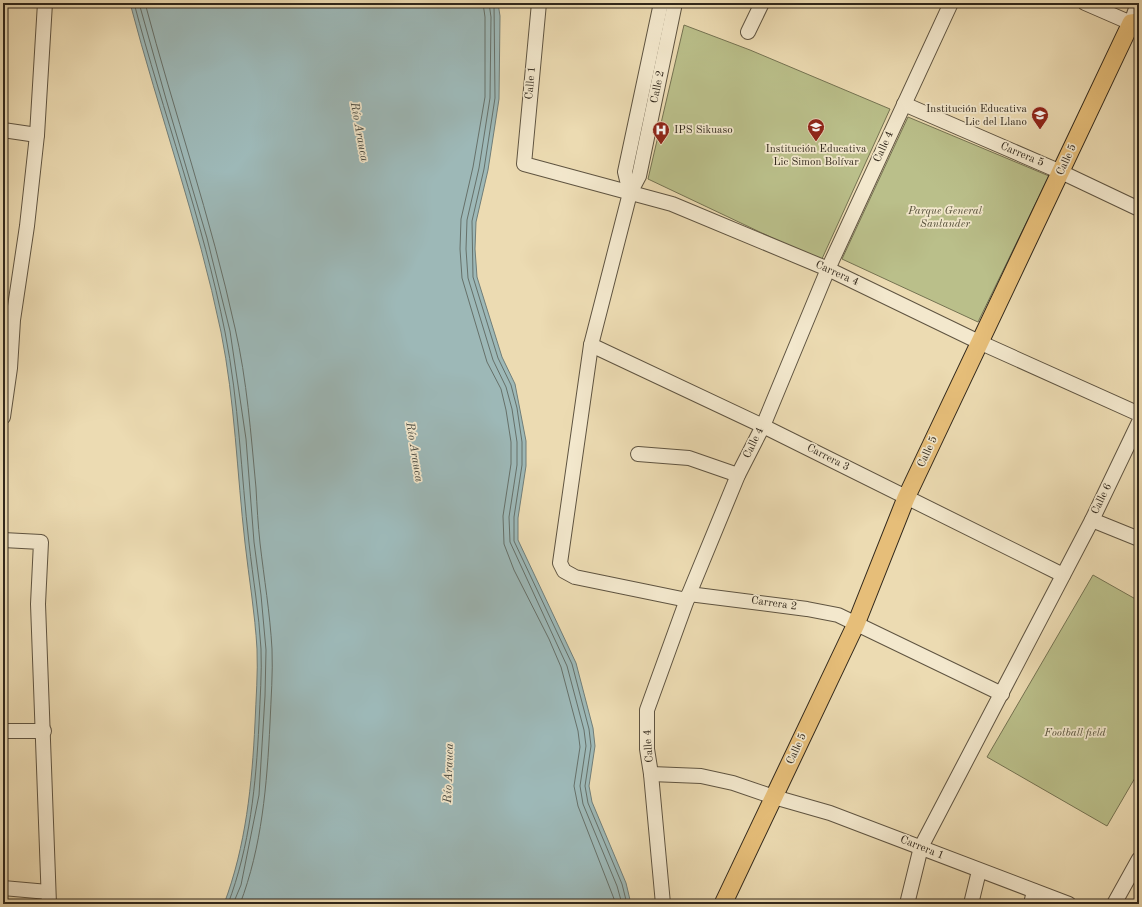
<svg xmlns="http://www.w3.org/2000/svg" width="1142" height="907" font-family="'Old Standard TT',serif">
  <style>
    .green { fill: #babf8a; stroke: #757352 }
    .water { fill: #9db8b7; stroke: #717e79 }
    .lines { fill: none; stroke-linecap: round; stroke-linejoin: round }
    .shore { stroke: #667069; stroke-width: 1 }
    .minor-casing { stroke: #5f5441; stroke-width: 16 }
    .major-casing { stroke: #30271b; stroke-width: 19 }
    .minor { stroke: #f3e8cd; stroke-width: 14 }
    .major { stroke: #e6be79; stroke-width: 17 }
    .labels { text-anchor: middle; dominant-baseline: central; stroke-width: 3.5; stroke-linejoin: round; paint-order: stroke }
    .street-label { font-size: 11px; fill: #30271b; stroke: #f3e8cd }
    .poi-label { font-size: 11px; fill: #30271b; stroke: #f3e8cd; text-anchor: end }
    .park-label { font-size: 11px; font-style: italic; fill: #524d37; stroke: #f3e8cd }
    .water-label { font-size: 12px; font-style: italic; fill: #4b4b42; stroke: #f3e8cd }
  </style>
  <rect width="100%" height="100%" fill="#ecdbb2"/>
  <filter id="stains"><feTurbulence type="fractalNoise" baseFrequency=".005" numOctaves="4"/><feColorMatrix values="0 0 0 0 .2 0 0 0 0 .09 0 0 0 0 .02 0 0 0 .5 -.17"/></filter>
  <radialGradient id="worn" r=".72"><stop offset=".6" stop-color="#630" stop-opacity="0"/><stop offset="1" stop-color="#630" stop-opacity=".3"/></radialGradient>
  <g class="green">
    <path d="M684 25 750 50 890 109 821 261 648 179Z"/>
    <path d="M908 117 1049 176 978 322 842 259Z"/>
    <path d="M1093 575 1139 601V771L1107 826 987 757Z"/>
  </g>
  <path class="water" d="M130 3H498L500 16 499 99 488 170 476 222 475 249 477 277 502 357 515 384 526 441V466L518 518V540L576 663 593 728 595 746 589 786 592 802 626 883 631 904H224C246 846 252 784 255 723 256 698 258 673 257 649 255 613 249 579 245 543 237 473 235 402 221 332 198 221 159 113 130 3Z"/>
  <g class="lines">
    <g class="shore">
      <path d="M134 3C163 113 203 221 225 332 239 403 241 473 249 543 253 579 259 613 261 649 262 673 260 698 259 723 256 784 250 846 228 904"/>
      <path d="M139 3 166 99 207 238 230 331 246 439 254 542 261 595 266 650 265 696 259 795 241 885 233 904"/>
      <path d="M145 3C174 112 211 218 235 328 247 380 251 435 256 488 257 506 258 525 260 543 264 578 270 613 272 649 273 673 271 698 270 723 267 784 262 847 240 904"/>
      <path d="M483 3 485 17V97L473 167 461 219 460 249 462 278 487 362 501 389 506 410 511 442V464L503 516 504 544 514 570 549 639 561 667 578 731 580 747 574 786 578 806 616 904"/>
      <path d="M489 3 491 17 490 98 479 168 467 220 466 249 468 278 493 360 506 387 512 409 517 442V465L509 517 510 542 567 666 584 730 586 746 580 786 583 804 617 886 622 904"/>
      <path d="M494 3 495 98 484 169 472 221 473 277 498 358 511 385 517 408 522 442V465L514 517V541L572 664 589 729 591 746 585 786 588 803 622 884 627 904"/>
    </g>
    <g class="minor-casing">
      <g id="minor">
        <path d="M539 3 524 164 672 204 828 269 979 342 1139 414"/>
        <path d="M675 3 639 176 630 193 591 345 560 563 564 571 575 577 687 600"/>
        <path d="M1085 3 1131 23 1138 3"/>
        <path d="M748 32 762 3"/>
        <path d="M904 104 1061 172 1139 209"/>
        <path d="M3 130 37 135"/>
        <path d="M630 193 625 172 661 3"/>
        <path d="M591 345 763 426 1063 575"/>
        <path d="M3 417 10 368 13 320 27 226 37 135 45 3"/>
        <path d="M638 454 689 458 738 475"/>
        <path d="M1092 520 1139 539"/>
        <path d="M3 540 41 542 38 604 49 904"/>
        <path d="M689 594 807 609 838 615 1002 694"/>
        <path d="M3 731H44"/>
        <path d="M651 774 701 776 733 783 774 797 830 813 1069 904"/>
        <path d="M3 888 48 892"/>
        <path d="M663 904 651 774 647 749V710L689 594 738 475 763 426 828 269 951 3"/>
        <path d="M907 904 921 847 1092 520 1139 422"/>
        <path d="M971 904 979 871"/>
        <path d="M1031 904 1034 891"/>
        <path d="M1114 904 1139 859"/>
      </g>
    </g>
    <g class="major-casing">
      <path id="major" d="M723 904 856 624 906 498 1131 23 1139 22"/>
    </g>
    <use href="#minor" class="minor"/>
    <use href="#major" class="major"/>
  </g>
  <defs>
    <g id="school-pin" transform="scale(0.9)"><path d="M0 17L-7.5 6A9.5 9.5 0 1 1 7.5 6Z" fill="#8f2418" stroke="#f3e8cd"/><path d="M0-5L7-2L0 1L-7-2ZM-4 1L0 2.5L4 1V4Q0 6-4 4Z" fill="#fff"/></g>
    <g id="hospital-pin" transform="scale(0.9)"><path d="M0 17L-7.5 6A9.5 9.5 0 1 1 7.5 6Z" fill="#8f2418" stroke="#f3e8cd"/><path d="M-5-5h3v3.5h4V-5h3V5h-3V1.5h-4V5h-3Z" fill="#fff"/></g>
  </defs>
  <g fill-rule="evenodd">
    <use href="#school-pin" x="1040" y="115"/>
    <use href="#school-pin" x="816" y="127"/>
    <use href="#hospital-pin" x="661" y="130"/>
  </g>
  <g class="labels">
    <g class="street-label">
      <text transform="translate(531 83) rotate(-85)">Calle 1</text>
      <text transform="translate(658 87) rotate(-78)">Calle 2</text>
      <text transform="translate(884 147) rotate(-65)">Calle 4</text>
      <text transform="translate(1022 155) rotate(23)">Carrera 5</text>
      <text transform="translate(1067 160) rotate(-65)">Calle 5</text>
      <text transform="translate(837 274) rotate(24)">Carrera 4</text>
      <text transform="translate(754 443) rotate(-64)">Calle 4</text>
      <text transform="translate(928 452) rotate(-65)">Calle 5</text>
      <text transform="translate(828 458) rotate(27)">Carrera 3</text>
      <text transform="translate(1102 499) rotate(-64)">Calle 6</text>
      <text transform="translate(774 604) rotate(8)">Carrera 2</text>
      <text transform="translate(649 746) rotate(-94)">Calle 4</text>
      <text transform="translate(797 749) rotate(-65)">Calle 5</text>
      <text transform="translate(922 848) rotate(22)">Carrera 1</text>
    </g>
    <g class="poi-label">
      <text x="1027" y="109">Institución Educativa<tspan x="1027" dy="13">Lic del Llano</tspan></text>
      <text x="674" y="130" text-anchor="start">IPS Sikuaso</text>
      <text x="816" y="149" text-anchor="middle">Institución Educativa<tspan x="816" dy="13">Lic Simon Bolívar</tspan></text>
    </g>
    <g class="park-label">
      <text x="945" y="211">Parque General<tspan x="945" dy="13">Santander</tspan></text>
      <text x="1075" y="733">Football field</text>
    </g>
    <g class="water-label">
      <text transform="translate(359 132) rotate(80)">Río Arauca</text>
      <text transform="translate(414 452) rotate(81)">Río Arauca</text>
      <text transform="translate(449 773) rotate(-88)">Río Arauca</text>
    </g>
  </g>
  <rect width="1142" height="907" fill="none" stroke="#ecdbb2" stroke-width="16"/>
  <rect x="4" y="4" width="1134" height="899" fill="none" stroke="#30271b" stroke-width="2"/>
  <rect x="8" y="8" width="1126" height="891" fill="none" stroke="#30271b"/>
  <rect width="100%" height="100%" filter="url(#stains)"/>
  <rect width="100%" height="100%" fill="url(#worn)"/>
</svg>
